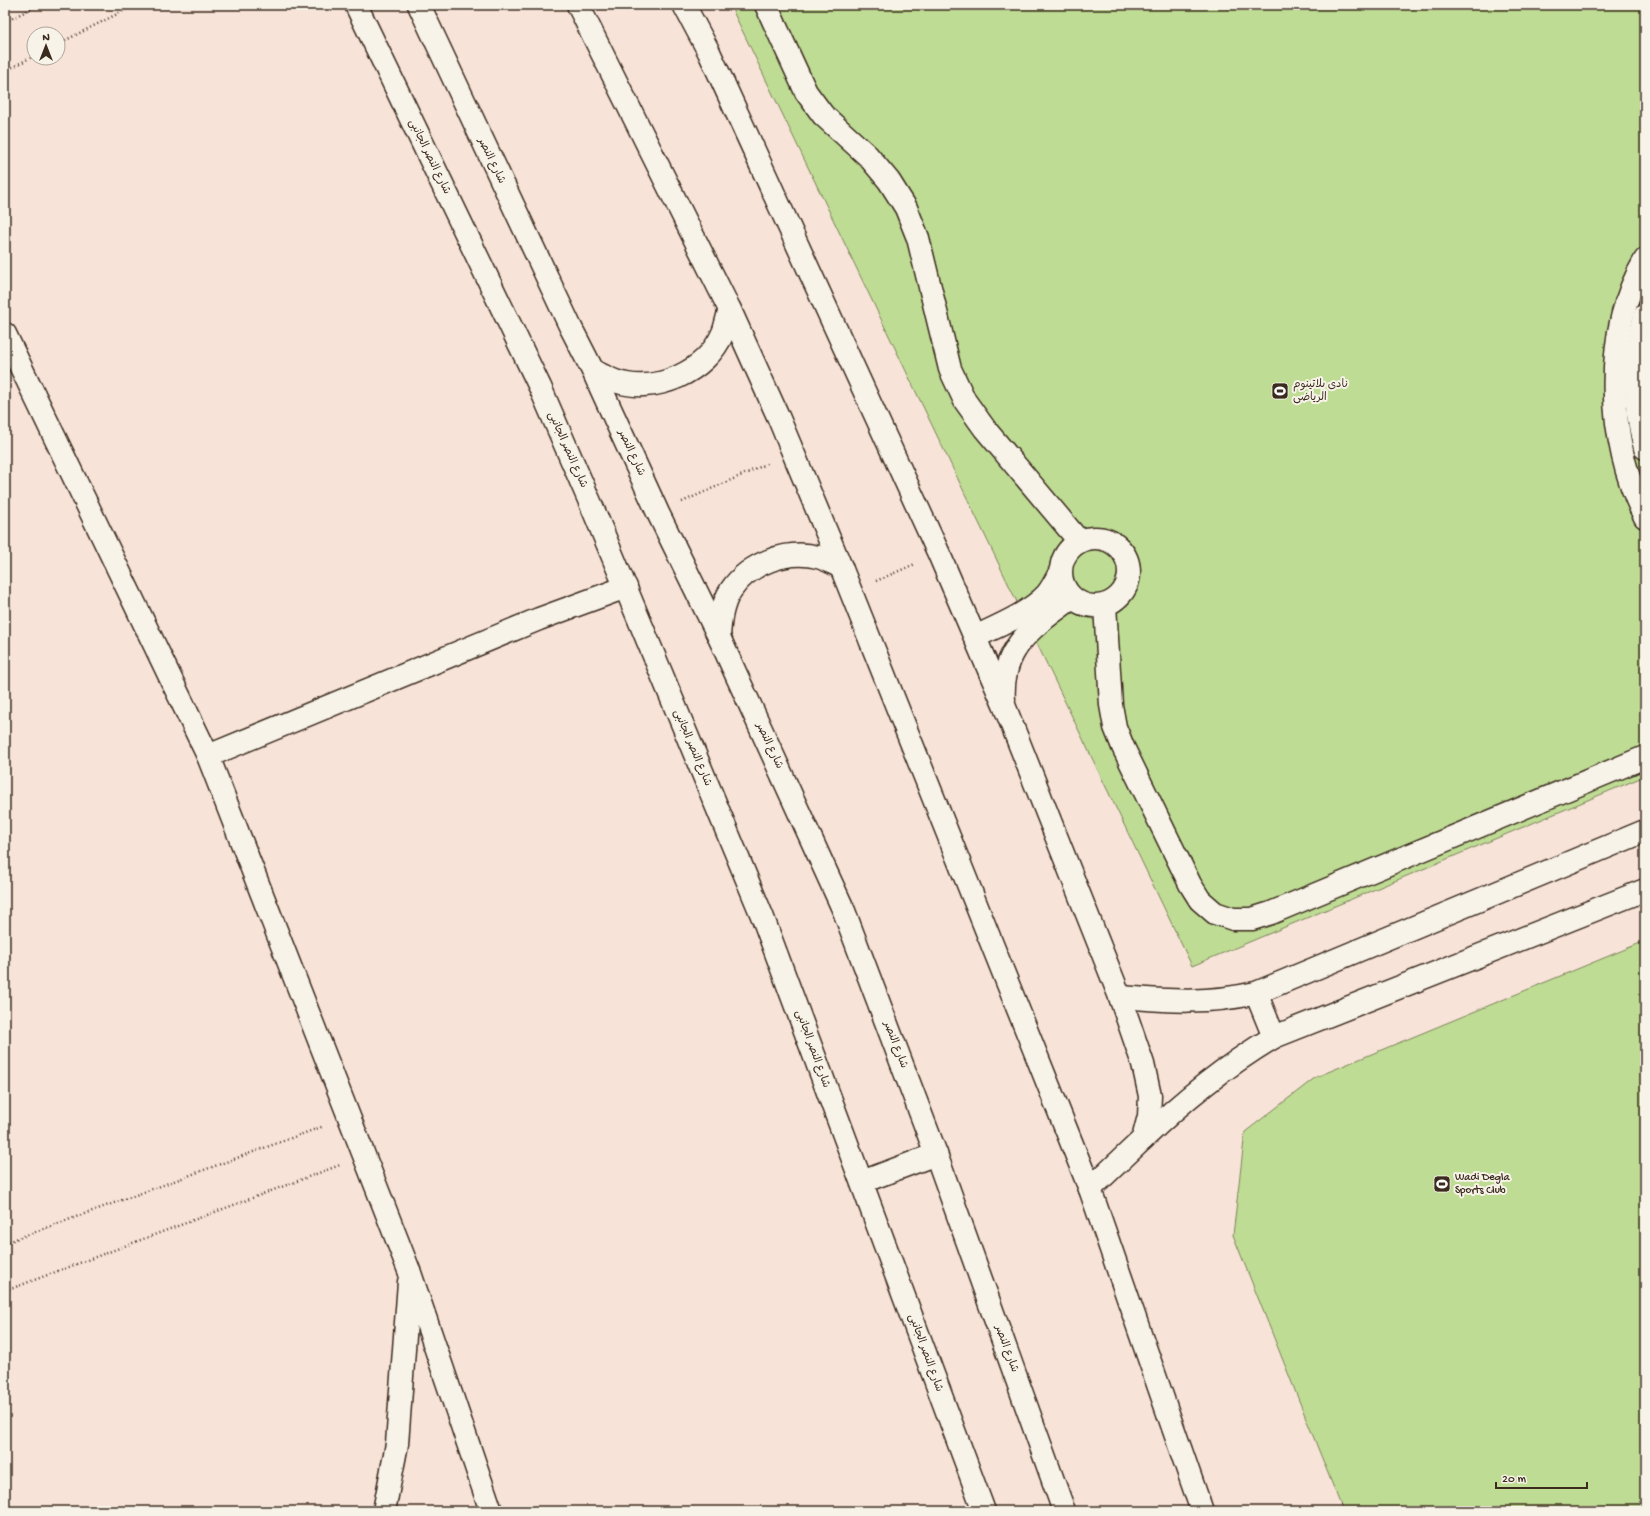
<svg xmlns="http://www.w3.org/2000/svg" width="1650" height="1516" font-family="'Gochi Hand','Playpen Sans Arabic',sans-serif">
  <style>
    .green { fill: #bedc94; stroke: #7c8359 }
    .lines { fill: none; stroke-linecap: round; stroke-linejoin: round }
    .minor-casing { stroke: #3b2a1e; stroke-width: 25 }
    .major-casing { stroke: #3b2a1e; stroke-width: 25 }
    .path { stroke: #3b2a1e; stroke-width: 2.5; stroke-dasharray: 1 3; stroke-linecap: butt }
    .minor { stroke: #f7f3e8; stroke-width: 22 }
    .major { stroke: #f7f3e8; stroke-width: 22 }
    .labels { text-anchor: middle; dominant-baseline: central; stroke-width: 4; stroke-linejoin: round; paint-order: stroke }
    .street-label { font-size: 11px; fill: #3b2a1e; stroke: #f7f3e8 }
    .poi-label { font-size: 11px; fill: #3b2a1e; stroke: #f7f3e8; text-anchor: start }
  </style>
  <rect width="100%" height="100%" fill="#f8e3d9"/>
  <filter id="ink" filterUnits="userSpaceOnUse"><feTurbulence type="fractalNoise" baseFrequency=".025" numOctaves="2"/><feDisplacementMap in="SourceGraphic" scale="8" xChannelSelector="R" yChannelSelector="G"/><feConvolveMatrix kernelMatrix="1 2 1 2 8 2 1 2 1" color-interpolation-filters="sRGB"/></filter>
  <g filter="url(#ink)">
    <g class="green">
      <path d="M730 5H1645V776L1192 966Z"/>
      <path d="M1645 941V1511H1343L1233 1235 1245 1132 1316 1077Z"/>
    </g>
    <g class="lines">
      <g class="minor-casing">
        <g id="minor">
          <path d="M356 5 540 387 593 509 763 918 984 1511"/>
          <path d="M684 5 709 52 939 554 1004 705 1120 997 1143 1064 1150 1096 1149 1116 1143 1139 1090 1189"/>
          <path d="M766 5 806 92 823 115 868 156 889 181 906 208 918 238 950 369 965 401 985 429 1079 541"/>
          <path d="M1645 260C1602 333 1607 443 1645 517"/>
          <path d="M1645 315C1632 361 1633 401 1645 448"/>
          <path d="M5 334 208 756 410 1273 491 1511"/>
          <circle cx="1095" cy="572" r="34"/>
          <path d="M1105 605 1111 705 1115 727 1123 747 1190 884 1200 900 1215 913 1233 919H1252L1271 913 1645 757"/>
          <path d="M975 637C1000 625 1028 614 1047 594 1052 588 1056 580 1060 572"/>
          <path d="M1004 700C1000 647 1034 626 1072 598"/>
          <path d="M208 756 539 619 626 587"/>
          <path d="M1256 993 1274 1037"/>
          <path d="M1120 997C1169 1001 1208 1004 1256 993L1645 831"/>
          <path d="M1143 1139C1184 1099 1224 1067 1274 1037L1645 890"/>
          <path d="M384 1511 397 1444 409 1282"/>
        </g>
      </g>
      <g class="major-casing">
        <g id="major">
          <path d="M419 5 570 326 593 371 658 513 719 637 844 911 936 1154 1064 1511"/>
          <path d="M578 5 730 310 777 414 841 567 1090 1189 1202 1511"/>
          <path d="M593 371C600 374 608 378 615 381 656 395 706 372 723 333 726 326 727 317 730 310"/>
          <path d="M719 637C720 620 722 604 731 590 749 563 788 549 818 557 826 559 834 564 841 567"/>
          <path d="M862 1182 936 1154"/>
        </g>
      </g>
      <g class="path">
        <path d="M5 22 38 5"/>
        <path d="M58 44 135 5"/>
        <path d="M5 71 34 56"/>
        <path d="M682 502 769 463"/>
        <path d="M876 581 915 564"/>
        <path d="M5 1243 324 1126"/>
        <path d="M5 1291 340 1165"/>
      </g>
      <use href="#minor" class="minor"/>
      <use href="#major" class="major"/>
    </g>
  </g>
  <defs>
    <g id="stadium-square" transform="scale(0.9)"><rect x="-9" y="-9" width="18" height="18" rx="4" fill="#3b2a1e" stroke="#f7f3e8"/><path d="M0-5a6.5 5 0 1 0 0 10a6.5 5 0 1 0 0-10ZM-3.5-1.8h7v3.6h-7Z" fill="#fff"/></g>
  </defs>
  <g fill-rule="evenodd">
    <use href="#stadium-square" x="1280" y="391"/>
    <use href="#stadium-square" x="1442" y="1184"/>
  </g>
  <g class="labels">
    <g class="street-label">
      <text transform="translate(429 157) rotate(64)">شارع النصر الجانبى</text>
      <text transform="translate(491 161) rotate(64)">شارع النصر</text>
      <text transform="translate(567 450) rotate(66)">شارع النصر الجانبى</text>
      <text transform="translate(631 453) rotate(65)">شارع النصر</text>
      <text transform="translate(769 746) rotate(65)">شارع النصر</text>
      <text transform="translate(692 748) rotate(67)">شارع النصر الجانبى</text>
      <text transform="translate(895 1045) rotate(69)">شارع النصر</text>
      <text transform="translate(812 1049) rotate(70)">شارع النصر الجانبى</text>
      <text transform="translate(1006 1349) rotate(70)">شارع النصر</text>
      <text transform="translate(925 1353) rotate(70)">شارع النصر الجانبى</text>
    </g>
    <g class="poi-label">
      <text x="1293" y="385">نادى بلاتينوم<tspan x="1293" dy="13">الرياضى</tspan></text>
      <text x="1455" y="1178">Wadi Degla<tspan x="1455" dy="13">Sports Club</tspan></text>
    </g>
  </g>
  <rect width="1650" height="1516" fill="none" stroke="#f7f3e8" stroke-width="20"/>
  <rect x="10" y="10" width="1630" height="1496" fill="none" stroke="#3b2a1e" stroke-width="1.5" filter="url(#ink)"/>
  <g transform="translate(46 46)"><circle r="19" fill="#f7f3e8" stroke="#aca397"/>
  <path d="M0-3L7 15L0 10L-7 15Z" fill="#3b2a1e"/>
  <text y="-6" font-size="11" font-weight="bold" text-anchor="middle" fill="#3b2a1e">N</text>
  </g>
  <path d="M1496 1482v6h91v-6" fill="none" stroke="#3b2a1e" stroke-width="2"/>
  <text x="1502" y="1482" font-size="12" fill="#3b2a1e" stroke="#f7f3e8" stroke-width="3" paint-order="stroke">20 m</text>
</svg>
